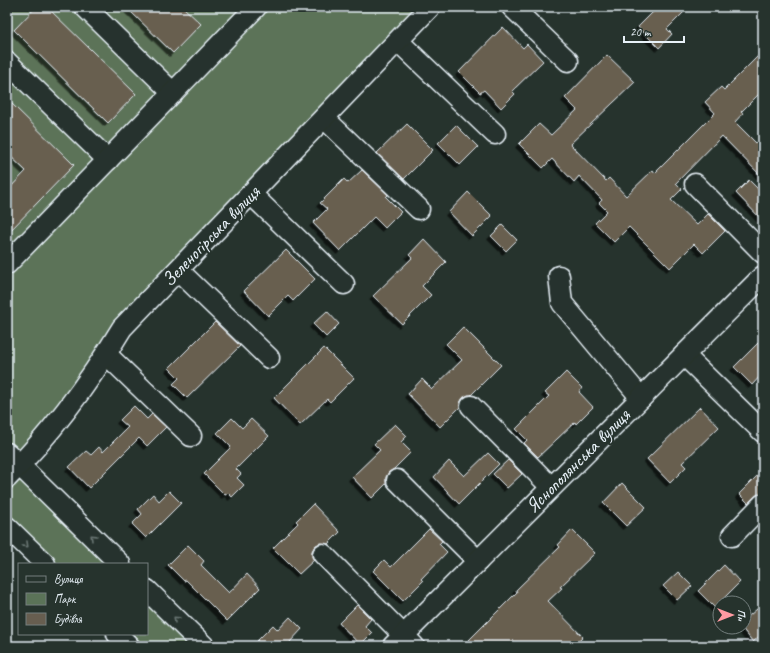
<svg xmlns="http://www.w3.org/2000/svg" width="770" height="653" font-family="Caveat,sans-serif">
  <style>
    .green { fill: #5b7358; stroke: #a2b2a8 }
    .building { fill: #675e50; stroke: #e8f1f8; filter: url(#shadow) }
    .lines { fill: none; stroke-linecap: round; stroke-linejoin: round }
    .minor-casing { stroke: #e8f1f8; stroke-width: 23 }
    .minor { stroke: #26332d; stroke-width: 20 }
    .oneway { stroke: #6a7674 }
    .labels { text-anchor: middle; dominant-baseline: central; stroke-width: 4; stroke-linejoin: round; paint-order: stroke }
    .street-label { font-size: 19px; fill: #e8f1f8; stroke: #26332d }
  </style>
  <defs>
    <filter id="shadow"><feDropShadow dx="-3.5" dy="3.5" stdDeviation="0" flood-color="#0009"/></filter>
  </defs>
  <rect width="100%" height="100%" fill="#26332d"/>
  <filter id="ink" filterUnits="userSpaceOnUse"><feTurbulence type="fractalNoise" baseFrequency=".025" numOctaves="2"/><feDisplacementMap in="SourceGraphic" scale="8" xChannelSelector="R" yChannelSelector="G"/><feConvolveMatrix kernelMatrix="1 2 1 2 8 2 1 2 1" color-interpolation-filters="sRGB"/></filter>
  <g filter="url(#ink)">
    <g class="green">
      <path d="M7 7H430L122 327 20 465 120 564H45L7 527Z"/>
      <path d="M147 590 204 646H129L117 634H147Z"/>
    </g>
    <g class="building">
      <path d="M36 7H47L136 94 108 123 14 30Z"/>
      <path d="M126 7H183L201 24 173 53Z"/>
      <path d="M658 7H689L667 29 672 34 659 48 638 27Z"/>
      <path d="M503 27 523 48 527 44 543 61 512 91 515 94 501 108 484 90 480 93 459 72Z"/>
      <path d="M763 51V90L741 112 743 113 735 122 763 150V178L722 136 676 183 682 189 671 200 697 225 708 214 725 231 703 253 694 244 670 268 629 227 614 242 595 223 607 211 599 203 602 200 579 176 574 182 552 159 543 168 519 144 539 124 551 135 577 110 565 98 607 55 635 82 570 144 606 181 609 178 626 196 653 170 655 173 715 113 705 102 721 87 724 90Z"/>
      <path d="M7 99 74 165 7 234V191L26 171 7 153Z"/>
      <path d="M407 124 433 150 404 179 377 153Z"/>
      <path d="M456 125 478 147 460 165 438 143Z"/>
      <path d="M362 170 388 195 386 197 401 212 385 228 374 217 340 251 313 223 327 209 320 203 344 179 348 183Z"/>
      <path d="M749 180 763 194V221L736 193Z"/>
      <path d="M468 192 492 216 472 236 449 212Z"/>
      <path d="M502 225 517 240 506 251 491 236Z"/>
      <path d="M424 239 446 262 422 286 431 295 402 324 373 296 412 258 409 255Z"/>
      <path d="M286 250 315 279 293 301 288 296 268 316 244 291Z"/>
      <path d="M327 311 339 324 326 337 313 324Z"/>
      <path d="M215 322 240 346 187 398 173 384 179 378 169 368Z"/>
      <path d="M463 327 501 365 471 395H468L463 398 460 403V407L440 427 408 394 422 379 432 389 462 360 446 344Z"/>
      <path d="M763 338V373L752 385 734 367Z"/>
      <path d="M324 348 354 378 330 402 327 399 300 425 274 398Z"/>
      <path d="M566 372 582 388 579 392 593 407 576 424 575 422 538 457 524 443 527 440 516 429 549 396 545 393Z"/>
      <path d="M134 406 147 419 152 414 166 427 147 446 139 438 89 488 69 467 86 451 91 455 99 447 103 452 128 427 120 420Z"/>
      <path d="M700 407 719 427 682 463 686 467 670 483 647 459Z"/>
      <path d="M232 418 242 428 251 419 269 436 236 469 241 474 237 478 244 485 232 497 228 493 225 495 204 474 231 447 217 433Z"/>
      <path d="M395 424 407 436 401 442 411 452 394 469 389 472 386 477V484L372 498 352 477 380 450 374 444Z"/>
      <path d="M488 453 499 464 459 504 434 477 449 461 464 476Z"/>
      <path d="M508 460 522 474 507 488 493 474Z"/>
      <path d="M763 470V493L755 496 748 503 739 494Z"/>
      <path d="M622 483 646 507 626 526 603 503Z"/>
      <path d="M169 491 181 503 146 538 132 524 142 514 138 509 153 494 159 501Z"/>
      <path d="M313 504 340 532 328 544 320 543 315 546 312 551V557L314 560 299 574 273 548 298 523 296 521Z"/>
      <path d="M429 529 442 541 439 544 447 552 421 579 423 581 403 601 373 571 384 560 391 567Z"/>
      <path d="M572 530 595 553 560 587 562 588 548 601 583 637 574 646H463L517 592 516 590 560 547 558 545Z"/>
      <path d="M188 545 204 561 201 565 229 593 247 574 260 588 227 621 186 580 184 581 168 565Z"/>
      <path d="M724 565 740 582 720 602V613L698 591Z"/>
      <path d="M678 572 692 586 677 600 663 586Z"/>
      <path d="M763 604V633L753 642 741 627H744V620Z"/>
      <path d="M357 605 371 619 365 626 372 633 360 645 339 623Z"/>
      <path d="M290 617 302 629 290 642 294 646H252L273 625 278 630Z"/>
    </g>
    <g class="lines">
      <g class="minor-casing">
        <g id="minor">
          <path d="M85 7 173 93"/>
          <path d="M512 7 568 61"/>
          <path d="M398 41 495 134"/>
          <path d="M7 62 108 160"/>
          <path d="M324 118 419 209"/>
          <path d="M695 184 763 253"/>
          <path d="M251 194 344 284"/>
          <path d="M7 264 256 7"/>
          <path d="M178 270 269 358"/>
          <path d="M559 276 562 303 641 398"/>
          <path d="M106 354 191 436"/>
          <path d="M684 355 763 432"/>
          <path d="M471 406 551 487"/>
          <path d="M7 453 120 564"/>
          <path d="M7 478C51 434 90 381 122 328L430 7"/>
          <path d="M397 480 478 561"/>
          <path d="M7 527 45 564"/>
          <path d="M732 536 763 504"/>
          <path d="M323 554 414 646"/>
          <path d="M147 590 204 646"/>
          <path d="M117 634 129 646"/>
          <path d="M393 646 763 276"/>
        </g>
      </g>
      <use href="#minor" class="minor"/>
    </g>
    <defs><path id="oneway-chevron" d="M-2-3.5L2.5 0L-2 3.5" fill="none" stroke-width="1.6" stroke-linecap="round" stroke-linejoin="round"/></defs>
    <g class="oneway">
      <use href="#oneway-chevron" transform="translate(93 537) rotate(-136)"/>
      <use href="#oneway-chevron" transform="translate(26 545) rotate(44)"/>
      <use href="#oneway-chevron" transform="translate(176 619) rotate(-136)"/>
    </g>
  </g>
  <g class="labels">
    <g class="street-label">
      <text transform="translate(211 236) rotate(-46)">Зеленогірська вулиця</text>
      <text transform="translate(578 461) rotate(-45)">Яснополянська вулиця</text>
    </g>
  </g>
  <rect width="770" height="653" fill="none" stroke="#26332d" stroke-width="24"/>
  <rect x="12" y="12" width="746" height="629" fill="none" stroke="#e8f1f8" stroke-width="1.5" filter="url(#ink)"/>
  <rect x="18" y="563" width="130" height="72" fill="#26332d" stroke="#747f7e"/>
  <rect x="26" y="576" width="20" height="6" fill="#26332d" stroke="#747f7e"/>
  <text x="54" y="583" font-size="12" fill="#e8f1f8">Вулиця</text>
  <rect x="26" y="593" width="20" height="12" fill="#5b7358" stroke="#747f7e"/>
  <text x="54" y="603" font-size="12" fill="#e8f1f8">Парк</text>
  <rect x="26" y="613" width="20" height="12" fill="#675e50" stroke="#747f7e"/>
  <text x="54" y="623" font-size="12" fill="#e8f1f8">Будівля</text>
  <g transform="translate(732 615) rotate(90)"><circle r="19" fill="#26332d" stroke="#747f7e"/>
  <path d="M0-3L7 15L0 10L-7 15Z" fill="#ff9aa2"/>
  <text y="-6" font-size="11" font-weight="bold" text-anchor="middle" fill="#e8f1f8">Пн</text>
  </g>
  <path d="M624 36v6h60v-6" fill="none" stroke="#e8f1f8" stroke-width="2"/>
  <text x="630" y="36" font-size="12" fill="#e8f1f8" stroke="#26332d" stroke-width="3" paint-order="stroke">20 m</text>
</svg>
